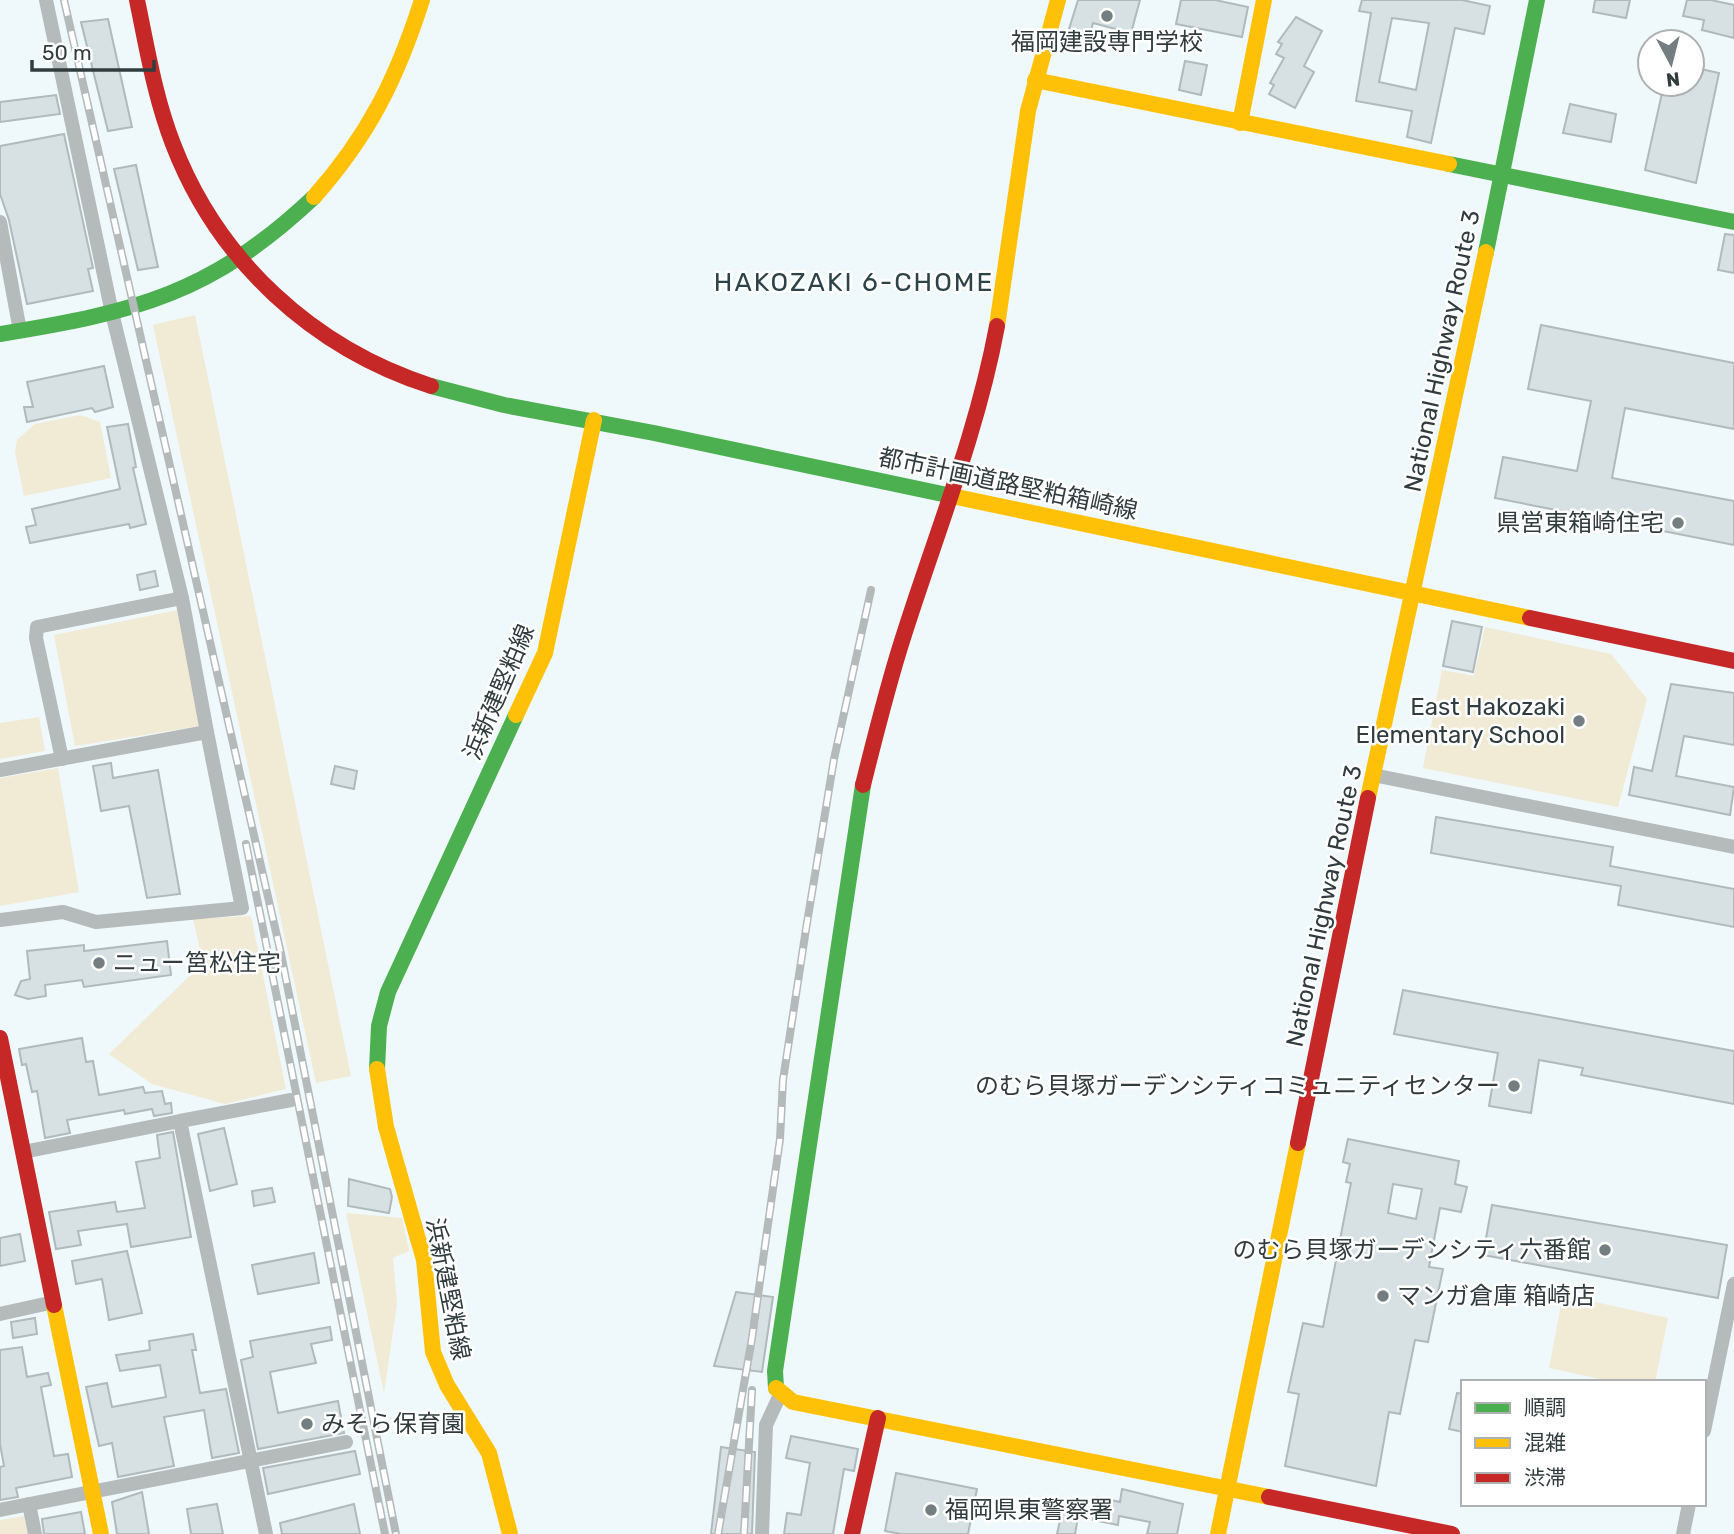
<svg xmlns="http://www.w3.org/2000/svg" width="1734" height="1534" font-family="Rubik,'Noto Sans JP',sans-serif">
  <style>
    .green { fill: #f1ebd6 }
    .building { fill: #d7e0e2; stroke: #b0b9bb; stroke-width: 2; fill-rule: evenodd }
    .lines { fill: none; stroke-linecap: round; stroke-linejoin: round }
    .street { stroke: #b5babb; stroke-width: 14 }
    .fast { stroke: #4caf50; stroke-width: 16 }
    .slow { stroke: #ffc107; stroke-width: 16 }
    .jam { stroke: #c62828; stroke-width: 16 }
    .rail-casing { stroke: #b4b9ba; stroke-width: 8 }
    .rail { stroke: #fff; stroke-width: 5; stroke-dasharray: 16; stroke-linecap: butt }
    .poi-dot { fill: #747e80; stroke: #fff; stroke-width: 2.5 }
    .labels { text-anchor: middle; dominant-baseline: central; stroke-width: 5; stroke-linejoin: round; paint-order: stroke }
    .poi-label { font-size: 24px; fill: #313c3e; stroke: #fff; text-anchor: end }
    .street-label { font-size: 24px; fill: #313c3e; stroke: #fff }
    .neighbourhood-label { font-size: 26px; letter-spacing: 2px; fill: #2c4449; stroke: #fff }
  </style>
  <rect width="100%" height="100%" fill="#eff8fa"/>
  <g class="green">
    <path d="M195 315 351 1076 316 1083 153 325Z"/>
    <path d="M80 415 100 422 111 478 24 496 15 452 17 440 35 424Z"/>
    <path d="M178 610 200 726 75 746 54 635Z"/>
    <path d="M1485 627 1611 654 1647 699 1618 807 1423 768 1442 670 1474 676Z"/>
    <path d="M39 717 45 751 0 759V723Z"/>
    <path d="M58 768 79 892 0 906V778Z"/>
    <path d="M251 916 286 1089 225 1104 152 1084 109 1054 203 963 193 919Z"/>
    <path d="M346 1213 402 1218 409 1251 393 1258 397 1304 384 1393Z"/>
    <path d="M1563 1295 1668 1318 1655 1382H1614L1549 1368Z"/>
    <path d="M24 1516 28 1534H0V1520Z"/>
  </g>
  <g class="building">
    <path d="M1078 0H1140L1131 33 1093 23 1090 35 1069 29Z"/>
    <path d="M1181 0H1215L1248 7 1242 37 1176 24Z"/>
    <path d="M1362 0H1462L1490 6 1484 34 1455 28 1431 143 1407 137 1412 111 1356 101 1371 13 1359 11ZM1392 18 1429 23 1416 90 1379 82Z"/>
    <path d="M1595 0H1630L1626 18 1593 12Z"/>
    <path d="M1687 0H1711L1734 5V38L1702 30 1704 20 1683 16Z"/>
    <path d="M1296 17 1322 31 1304 66 1314 72 1295 108 1269 94 1274 85 1270 83 1284 58 1276 54 1282 44 1278 42Z"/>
    <path d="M108 19 132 127 108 131 81 22Z"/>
    <path d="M1185 61 1207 65 1201 95 1179 90Z"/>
    <path d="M1692 67 1719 73 1696 183 1645 170 1664 84H1692Z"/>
    <path d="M56 95 60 114 0 122V102Z"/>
    <path d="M1570 104 1616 114 1611 142 1563 133Z"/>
    <path d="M64 134 93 268 88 269 93 291 27 304 9 220 0 194V146Z"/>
    <path d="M136 165 158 267 138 270 114 169Z"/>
    <path d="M1725 234 1734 235V273L1718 270Z"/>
    <path d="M1541 325 1734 363V429L1625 408 1612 478 1734 501V545L1495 498 1503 457 1577 471 1591 401 1528 389Z"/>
    <path d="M104 366 113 407 95 412 92 408 27 422 24 407H33L27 382Z"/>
    <path d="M128 424 136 467 133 468 146 524 130 528 129 524 30 543 26 527 36 525 32 509 120 489 107 427Z"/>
    <path d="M155 571 158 586 140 590 137 575Z"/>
    <path d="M1452 621 1482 627 1473 672 1443 666Z"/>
    <path d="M1671 684 1734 693V745L1684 736 1676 776 1734 787 1730 815 1629 795 1634 767 1652 771Z"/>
    <path d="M111 763 113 778 158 770 180 894 147 898 129 806 101 811 93 766Z"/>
    <path d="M335 766 357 771 354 789 331 784Z"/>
    <path d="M1436 817 1613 847 1610 866 1734 889V927L1618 905 1621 886 1431 853Z"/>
    <path d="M167 941 171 975 84 987 82 980 45 985 46 996 28 999 15 995 21 981 30 979 27 951 84 945V951Z"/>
    <path d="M1403 990 1734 1051V1104L1581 1075 1583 1068 1539 1060 1531 1113 1489 1106 1498 1053 1394 1034Z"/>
    <path d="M82 1038 86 1062 93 1061 99 1095 143 1087 145 1093 162 1091 165 1104 171 1103 172 1113 154 1116 152 1109 125 1114 124 1110 67 1120 70 1133 45 1138 37 1091 32 1092 26 1064 22 1065 19 1049Z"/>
    <path d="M224 1128 237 1184 210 1191 198 1134Z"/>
    <path d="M173 1132 191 1237 131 1247 127 1224 78 1231 81 1245 56 1249 49 1212 115 1202 117 1212 145 1208 136 1162 160 1158 157 1135Z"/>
    <path d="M1348 1139 1459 1161 1455 1184 1467 1187 1461 1212 1440 1208 1429 1267 1443 1269 1428 1342 1415 1340 1400 1414 1389 1412 1376 1486 1285 1466 1299 1394 1288 1392 1303 1323 1323 1327 1351 1183 1346 1182 1350 1164 1343 1162ZM1393 1184 1422 1189 1416 1219 1388 1213Z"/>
    <path d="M349 1179 390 1189 392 1197 389 1213 348 1206Z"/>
    <path d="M272 1188 275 1202 254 1206 252 1191Z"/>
    <path d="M1492 1205 1727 1245 1718 1298 1483 1255Z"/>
    <path d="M20 1234 25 1261 0 1266V1238Z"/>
    <path d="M127 1251 142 1313 109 1320 102 1279 76 1284 72 1261Z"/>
    <path d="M314 1253 319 1283 258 1294 252 1265Z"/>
    <path d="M736 1292 773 1297 762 1372 714 1366Z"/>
    <path d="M35 1318 37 1334 13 1338 11 1322Z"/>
    <path d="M330 1327 332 1340 311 1344 316 1363 270 1372 278 1413 338 1401 344 1433 258 1449 241 1360 253 1357 250 1341Z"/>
    <path d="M193 1334 196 1350H192L200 1393 226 1389 239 1453 212 1458 204 1410 164 1417 174 1466 118 1477 112 1443 99 1446 86 1387 107 1383 112 1407 166 1397 160 1365 120 1371 116 1355 150 1350 149 1341Z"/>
    <path d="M22 1347 27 1377 48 1373 51 1385 41 1387 54 1456 68 1454 72 1477 16 1488 18 1497 0 1500V1467L4 1466 0 1444V1350Z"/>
    <path d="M1457 1393 1463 1394V1432L1449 1429Z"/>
    <path d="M791 1436 858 1449 854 1471 844 1469 833 1534H784L787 1513 801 1515 810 1463 786 1458Z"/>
    <path d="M721 1447 755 1452 752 1534H711Z"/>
    <path d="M355 1451 360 1474 268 1494 263 1468Z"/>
    <path d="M896 1473 977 1489 968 1534H901L885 1531Z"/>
    <path d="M1122 1489 1183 1504 1177 1534H1147L1150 1522 1119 1516 1118 1525 1093 1520 1097 1497 1120 1502Z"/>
    <path d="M142 1492 149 1534H117L112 1502Z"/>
    <path d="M217 1504 223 1534H191L187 1509Z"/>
    <path d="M354 1504 360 1534H282L280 1523Z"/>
    <path d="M1063 1508 1079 1512 1075 1534H1057Z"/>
    <path d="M81 1512 85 1534H44L42 1519Z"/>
  </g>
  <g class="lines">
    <g class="street">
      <path d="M46 0 112 313 182 598"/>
      <path d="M0 222 20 331"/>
      <path d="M62 759 36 638 37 627 182 598 207 732"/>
      <path d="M0 770 207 732 242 908 96 922 63 912 0 920"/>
      <path d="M1373 775 1734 847"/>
      <path d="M23 1152 180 1121"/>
      <path d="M0 1314 54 1302"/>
      <path d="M1704 1431 1734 1284"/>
      <path d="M29 1504 35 1534"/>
      <path d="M0 1510 346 1442"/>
      <path d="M266 1534 180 1121 291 1100"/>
      <path d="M762 1534 766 1425 780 1395"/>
      <path d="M1683 1534 1689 1504"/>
    </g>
    <g class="fast">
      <path d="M1449 164 1734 222"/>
      <path d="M1486 252 1537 0"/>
      <path d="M0 334C136 312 211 294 314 197"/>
      <path d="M431 386 504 405 654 433 952 496"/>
      <path d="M377 1069 379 1026 388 992 516 715"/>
      <path d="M776 1388 775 1371 863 785"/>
    </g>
    <g class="slow">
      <path d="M1035 80 1449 164"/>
      <path d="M1240 123 1264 0"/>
      <path d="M314 197C369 135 397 78 422 0"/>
      <path d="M997 326 1028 111 1058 0"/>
      <path d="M952 496 1530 618"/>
      <path d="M516 715 545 653 594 420"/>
      <path d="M1368 798 1486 252"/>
      <path d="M377 1069 386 1127 424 1260 433 1352 447 1385 489 1453 510 1534"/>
      <path d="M54 1305 101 1534"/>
      <path d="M776 1388 793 1402 1269 1497"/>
      <path d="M1218 1534 1298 1143"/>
    </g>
    <g class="jam">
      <path d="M137 0C147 48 155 98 173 144 218 261 313 348 431 386"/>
      <path d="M1530 618 1734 661"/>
      <path d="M863 785C875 737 887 688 902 641 935 536 977 434 997 326"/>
      <path d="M0 1038 54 1305"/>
      <path d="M1298 1143 1368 798"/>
      <path d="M1269 1497 1452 1534"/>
      <path d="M852 1534 878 1418"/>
    </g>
    <g class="rail-casing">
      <g id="rail">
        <path d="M64 0 281 954 396 1534"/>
        <path d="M246 844 385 1534"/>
        <path d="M718 1534 752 1338 780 1139 783 1080 806 929 834 759 871 590"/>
        <path d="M744 1534 752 1390"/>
      </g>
    </g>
    <use href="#rail" class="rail"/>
  </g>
  <g class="poi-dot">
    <circle cx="1107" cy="16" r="7"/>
    <circle cx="1678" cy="523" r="7"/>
    <circle cx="1579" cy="721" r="7"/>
    <circle cx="99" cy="963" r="7"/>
    <circle cx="1514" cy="1086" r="7"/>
    <circle cx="1605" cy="1250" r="7"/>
    <circle cx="1383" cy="1296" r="7"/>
    <circle cx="307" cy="1424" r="7"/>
    <circle cx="931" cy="1510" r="7"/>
  </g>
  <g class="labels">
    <g class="poi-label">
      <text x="1107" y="42" text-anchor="middle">福岡建設専門学校</text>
      <text x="1664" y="523">県営東箱崎住宅</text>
      <text x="1565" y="707">East Hakozaki<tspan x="1565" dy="28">Elementary School</tspan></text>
      <text x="113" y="963" text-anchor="start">ニュー筥松住宅</text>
      <text x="1500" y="1086">のむら貝塚ガーデンシティコミュニティセンター</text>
      <text x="1591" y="1250">のむら貝塚ガーデンシティ六番館</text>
      <text x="1397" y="1296" text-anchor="start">マンガ倉庫 箱崎店</text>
      <text x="321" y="1424" text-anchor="start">みそら保育園</text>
      <text x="945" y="1510" text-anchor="start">福岡県東警察署</text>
    </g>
    <g class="street-label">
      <text transform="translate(1442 351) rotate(-78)">National Highway Route 3</text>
      <text transform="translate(1008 484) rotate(12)">都市計画道路堅粕箱崎線</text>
      <text transform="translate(499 692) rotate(-67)">浜新建堅粕線</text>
      <text transform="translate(1324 906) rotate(-78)">National Highway Route 3</text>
      <text transform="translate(448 1289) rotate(79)">浜新建堅粕線</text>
    </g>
    <g class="neighbourhood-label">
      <text x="854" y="282">HAKOZAKI 6-CHOME</text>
    </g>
  </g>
  <rect x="1461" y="1380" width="245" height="126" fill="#ffffff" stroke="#adb1b2" stroke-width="2"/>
  <rect x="1475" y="1403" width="35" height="10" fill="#4caf50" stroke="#adb1b2" stroke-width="2"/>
  <text x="1524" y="1415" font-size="21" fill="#313c3e">順調</text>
  <rect x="1475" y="1438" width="35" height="10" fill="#ffc107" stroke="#adb1b2" stroke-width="2"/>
  <text x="1524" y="1450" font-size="21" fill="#313c3e">混雑</text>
  <rect x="1475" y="1473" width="35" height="10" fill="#c62828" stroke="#adb1b2" stroke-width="2"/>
  <text x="1524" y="1485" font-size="21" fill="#313c3e">渋滞</text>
  <g transform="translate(1671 63) rotate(173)"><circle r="33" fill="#ffffff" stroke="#adb1b2" stroke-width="2"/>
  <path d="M0-5L12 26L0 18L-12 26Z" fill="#747e80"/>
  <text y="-10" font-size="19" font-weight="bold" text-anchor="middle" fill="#313c3e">N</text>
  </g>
  <path d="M32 60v10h122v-10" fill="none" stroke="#313c3e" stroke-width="3.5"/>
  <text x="42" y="60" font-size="21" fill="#313c3e" stroke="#ffffff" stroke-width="5" paint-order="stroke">50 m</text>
</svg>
